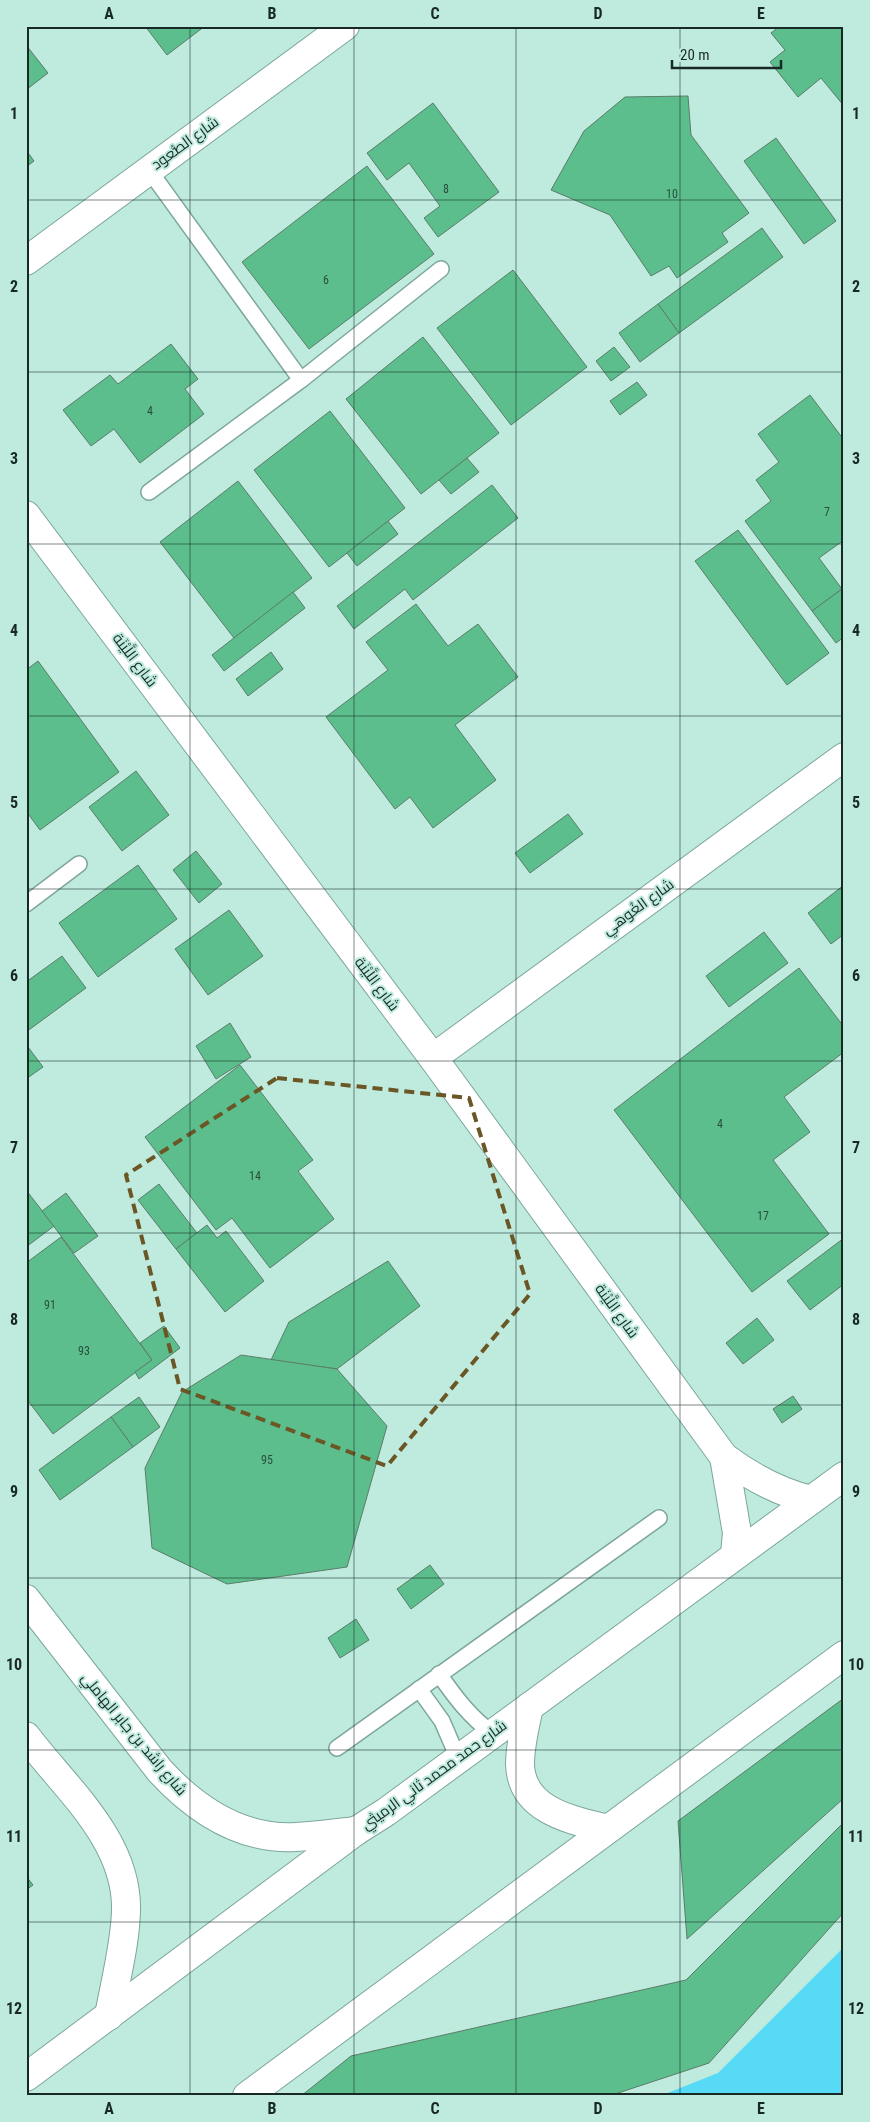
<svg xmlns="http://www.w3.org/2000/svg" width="870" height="2122" font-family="'Roboto Condensed',Cairo,sans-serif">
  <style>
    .water { fill: #56daf6 }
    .building { fill: #5cbe8c; stroke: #5b7c69 }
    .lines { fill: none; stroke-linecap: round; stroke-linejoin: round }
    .service-casing { stroke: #7da69c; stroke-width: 18 }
    .minor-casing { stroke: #7da69c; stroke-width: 30 }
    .tertiary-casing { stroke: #7da69c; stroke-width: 30 }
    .secondary-casing { stroke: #7da69c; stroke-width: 30 }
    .service { stroke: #fff; stroke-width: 15 }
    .minor { stroke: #fff; stroke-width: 28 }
    .tertiary { stroke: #fff; stroke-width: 28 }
    .secondary { stroke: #fff; stroke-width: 28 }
    .marked { fill: none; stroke: #6b5625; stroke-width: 4; stroke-dasharray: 10 6; stroke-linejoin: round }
    .grid { fill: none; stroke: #182925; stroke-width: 1; stroke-opacity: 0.55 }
    .labels { text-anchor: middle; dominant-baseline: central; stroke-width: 4; stroke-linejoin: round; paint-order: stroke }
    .number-label { font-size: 12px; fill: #294e3f }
    .street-label { font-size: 15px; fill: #182925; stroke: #bfebdf }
    .neatline { fill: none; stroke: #182925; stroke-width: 2 }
    .grid-label { font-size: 16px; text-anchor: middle; font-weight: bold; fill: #182925 }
  </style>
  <rect width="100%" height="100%" fill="#bfebdf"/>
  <path class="water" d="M844 1947V2096H660L718 2073Z"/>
  <g class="building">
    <path d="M145 26H205L167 55Z"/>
    <path d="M780 26H844V106L821 78 798 97 770 62 785 50 771 33Z"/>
    <path d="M26 45 48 73 26 90Z"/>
    <path d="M688 96 691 135 749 213 722 233 728 242 677 278 669 266 651 276 610 215 551 190 584 131 625 97Z"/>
    <path d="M433 103 499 192 438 237 424 218 440 206 409 163 387 180 367 153Z"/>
    <path d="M776 138 836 221 804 244 744 161Z"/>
    <path d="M26 150 34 161 26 167Z"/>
    <path d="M367 166 434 254 309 349 242 262Z"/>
    <path d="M762 228 783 257 679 333 658 304Z"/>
    <path d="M513 270 587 367 511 425 437 328Z"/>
    <path d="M658 304 679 333 640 362 619 333Z"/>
    <path d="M423 337 499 433 421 494 346 399Z"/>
    <path d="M171 344 198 379 185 389 204 414 140 463 114 429 91 446 63 410 110 375 118 384Z"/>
    <path d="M614 347 630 367 611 381 596 361Z"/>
    <path d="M637 382 647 395 620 415 610 401Z"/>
    <path d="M810 395 844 440V540L819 558 842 589 812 611 745 521 771 501 756 480 779 462 758 434Z"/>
    <path d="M330 411 405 508 329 567 254 470Z"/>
    <path d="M467 458 479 472 451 494 439 480Z"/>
    <path d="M238 481 312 578 234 638 160 542Z"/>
    <path d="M492 485 518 518 413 600 405 589 354 629 337 606Z"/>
    <path d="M388 521 398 534 357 566 347 553Z"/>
    <path d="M738 530 829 653 787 685 695 561Z"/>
    <path d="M842 589 844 637 836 643 812 611Z"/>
    <path d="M293 592 305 608 224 671 212 655Z"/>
    <path d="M416 604 448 646 478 624 518 677 455 725 496 780 433 828 410 797 395 809 326 717 388 670 366 642Z"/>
    <path d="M271 652 283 669 248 696 236 679Z"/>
    <path d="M38 661 119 772 40 830 26 811V670Z"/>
    <path d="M136 771 169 815 122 851 89 807Z"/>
    <path d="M568 814 583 834 530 873 515 853Z"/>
    <path d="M196 851 222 884 199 903 173 870Z"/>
    <path d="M138 865 177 919 98 977 59 923Z"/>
    <path d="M844 885V934L831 944 808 913Z"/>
    <path d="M229 910 263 956 208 995 175 949Z"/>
    <path d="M764 932 788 963 729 1007 706 976Z"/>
    <path d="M62 956 86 988 26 1032V982Z"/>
    <path d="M799 968 844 1027V1052L784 1097 810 1132 773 1160 829 1234 752 1292 614 1110Z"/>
    <path d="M230 1023 251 1057 216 1079 196 1046Z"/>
    <path d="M28 1047 43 1067 26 1079V1048Z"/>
    <path d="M240 1065 313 1160 298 1171 334 1219 270 1268 232 1218 216 1230 145 1137Z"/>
    <path d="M159 1184 197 1233 176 1249 138 1200Z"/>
    <path d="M26 1190 54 1226 26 1247Z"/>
    <path d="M66 1193 98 1236 74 1253 42 1211Z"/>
    <path d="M207 1225 217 1238 226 1231 264 1281 225 1312 176 1249Z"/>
    <path d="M61 1237 152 1360 53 1434 26 1398V1263Z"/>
    <path d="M844 1238V1284L810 1310 787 1281Z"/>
    <path d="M388 1261 420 1306 337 1369 271 1360 289 1322Z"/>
    <path d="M757 1318 774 1340 743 1364 726 1343Z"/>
    <path d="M164 1326 180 1348 139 1379 135 1372 152 1360 140 1343Z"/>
    <path d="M241 1355 337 1369 387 1426 347 1567 227 1584 152 1548 145 1468 182 1392Z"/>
    <path d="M793 1396 802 1409 782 1423 773 1409Z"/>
    <path d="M139 1397 160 1427 133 1447 111 1417Z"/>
    <path d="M111 1417 133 1447 60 1500 39 1470Z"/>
    <path d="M430 1565 444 1584 411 1609 397 1589Z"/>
    <path d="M356 1619 369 1640 340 1658 328 1638Z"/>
    <path d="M844 1698V1798L687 1939 678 1821Z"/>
    <path d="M844 1822V1912L709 2063 609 2096H301L351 2056 686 1980Z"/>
    <path d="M26 1876 33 1885 26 1890Z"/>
  </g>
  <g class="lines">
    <g class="service-casing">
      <g id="service">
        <path d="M149 170 301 380"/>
        <path d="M149 492 301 380 441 269"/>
        <path d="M26 904 79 864"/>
        <path d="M439 1674C455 1697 470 1717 492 1733"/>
        <path d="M419 1689 442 1721 458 1758"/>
        <path d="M337 1748 659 1518"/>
      </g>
    </g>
    <g class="minor-casing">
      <g id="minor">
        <path d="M26 261 345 26"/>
        <path d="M26 515 433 1058 724 1457C751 1477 778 1492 811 1500"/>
        <path d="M433 1058 844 757"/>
        <path d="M724 1457 737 1533 735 1554"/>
        <path d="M247 2096 844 1655"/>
      </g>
    </g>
    <g class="tertiary-casing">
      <g id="tertiary">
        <path d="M26 1599 160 1771C196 1810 241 1840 296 1837 316 1836 336 1833 356 1831"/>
        <path d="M26 1736C65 1788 128 1840 126 1911 125 1946 115 1982 109 2016"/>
      </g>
    </g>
    <g class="secondary-casing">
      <g id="secondary">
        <path d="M529 1707C525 1726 520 1745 520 1764 521 1811 572 1820 608 1829"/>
        <path d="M26 2077 356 1831 386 1812 844 1476"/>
      </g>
    </g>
    <use href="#service" class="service"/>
    <use href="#minor" class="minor"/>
    <use href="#tertiary" class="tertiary"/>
    <use href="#secondary" class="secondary"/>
  </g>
  <path class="marked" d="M277 1078 469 1098 530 1294 387 1466 180 1389 126 1175Z"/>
  <path class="grid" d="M190 26V2096M354 26V2096M516 26V2096M680 26V2096M26 200H844M26 372H844M26 544H844M26 716H844M26 889H844M26 1061H844M26 1233H844M26 1405H844M26 1578H844M26 1750H844M26 1922H844"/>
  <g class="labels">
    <g class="number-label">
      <text x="446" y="189">8</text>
      <text x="672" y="194">10</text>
      <text x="326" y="280">6</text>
      <text x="150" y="411">4</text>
      <text x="827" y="512">7</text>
      <text x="720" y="1124">4</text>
      <text x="255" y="1176">14</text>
      <text x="763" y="1216">17</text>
      <text x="50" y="1305">91</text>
      <text x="84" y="1351">93</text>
      <text x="267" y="1460">95</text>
    </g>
    <g class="street-label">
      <text transform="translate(185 143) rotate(-36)">شارع الصُّعود</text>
      <text transform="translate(135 660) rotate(53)">شارع اللَّيْنَة</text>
      <text transform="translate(638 907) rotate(-36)">شارع الغُوهي</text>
      <text transform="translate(377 984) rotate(53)">شارع اللَّيْنَة</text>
      <text transform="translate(617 1311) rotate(54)">شارع اللَّيْنَة</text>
      <text transform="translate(134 1734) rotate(50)">شارع راشد بن جابر الهاملي</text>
      <text transform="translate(434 1775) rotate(-36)">شارع حمد محمد ثاني الرميثي</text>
    </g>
  </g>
  <rect width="870" height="2122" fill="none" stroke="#bfebdf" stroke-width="55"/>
  <path d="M672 60v8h109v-8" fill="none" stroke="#182925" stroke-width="2.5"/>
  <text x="680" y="60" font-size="15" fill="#182925" stroke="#bfebdf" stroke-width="4" paint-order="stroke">20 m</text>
  <rect x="28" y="28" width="814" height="2066" class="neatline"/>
  <g class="grid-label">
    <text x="109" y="19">A</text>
    <text x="272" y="19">B</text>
    <text x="435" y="19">C</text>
    <text x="598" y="19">D</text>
    <text x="761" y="19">E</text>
    <text x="14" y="119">1</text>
    <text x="856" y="119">1</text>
    <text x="14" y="292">2</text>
    <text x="856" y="292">2</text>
    <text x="14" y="464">3</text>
    <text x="856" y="464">3</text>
    <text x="14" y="636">4</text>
    <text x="856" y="636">4</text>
    <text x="14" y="808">5</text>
    <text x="856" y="808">5</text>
    <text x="14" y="981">6</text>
    <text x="856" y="981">6</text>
    <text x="14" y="1153">7</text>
    <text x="856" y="1153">7</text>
    <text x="14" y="1325">8</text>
    <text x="856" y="1325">8</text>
    <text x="14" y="1497">9</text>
    <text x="856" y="1497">9</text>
    <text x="14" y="1670">10</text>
    <text x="856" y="1670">10</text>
    <text x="14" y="1842">11</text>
    <text x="856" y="1842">11</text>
    <text x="14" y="2014">12</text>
    <text x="856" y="2014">12</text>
    <text x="109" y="2114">A</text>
    <text x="272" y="2114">B</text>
    <text x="435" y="2114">C</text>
    <text x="598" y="2114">D</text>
    <text x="761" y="2114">E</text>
  </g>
</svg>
